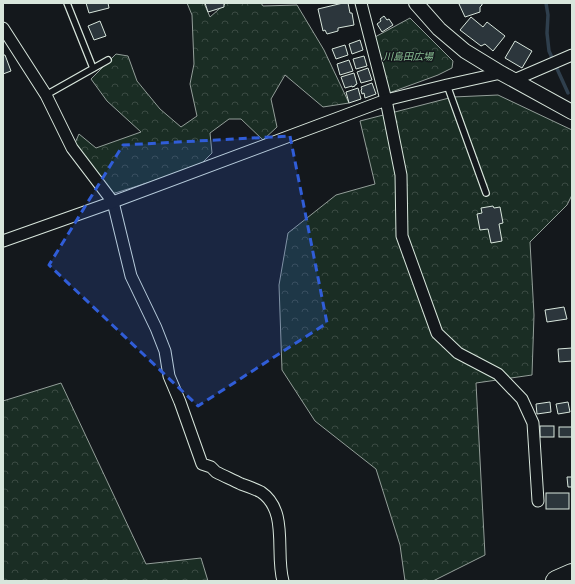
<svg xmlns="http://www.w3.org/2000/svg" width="575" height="584" font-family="'Noto Serif','Noto Sans JP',serif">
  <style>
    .forest { fill: url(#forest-crowns); stroke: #939e99 }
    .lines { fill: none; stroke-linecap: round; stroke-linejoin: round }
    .stream { stroke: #2f3f4d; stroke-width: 3.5 }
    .building { fill: #2c363c; stroke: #d8e6dc }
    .service-casing { stroke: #d8e6dc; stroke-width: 8 }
    .minor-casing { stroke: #d8e6dc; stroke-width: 13 }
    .tertiary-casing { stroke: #d8e6dc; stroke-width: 16 }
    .motorway-casing { stroke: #d8e6dc; stroke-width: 22 }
    .service { stroke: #14181c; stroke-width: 5.5 }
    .minor { stroke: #14181c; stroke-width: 11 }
    .tertiary { stroke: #14181c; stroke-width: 14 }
    .motorway { stroke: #14181c; stroke-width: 20 }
    .marked { fill: #305dd8; fill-opacity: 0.2; stroke: #305dd8; stroke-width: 3; stroke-dasharray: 8 5; stroke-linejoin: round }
    .labels { text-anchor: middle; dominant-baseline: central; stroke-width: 3; stroke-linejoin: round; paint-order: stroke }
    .park-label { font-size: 10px; font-style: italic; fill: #8ac095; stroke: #14181c }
  </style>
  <defs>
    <pattern id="forest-crowns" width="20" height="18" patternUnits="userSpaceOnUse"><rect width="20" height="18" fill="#1a2d24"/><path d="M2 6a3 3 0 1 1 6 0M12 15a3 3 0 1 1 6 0" fill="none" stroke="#3b4b43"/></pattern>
  </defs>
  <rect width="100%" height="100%" fill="#14181c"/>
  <g class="forest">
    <path d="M187 3H204L210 17 226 3H261L263 6 297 5 324 50 349 103 323 107 285 75 271 99 277 127 263 140 241 119H229L210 133 212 153 198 167 112 194 75 143 79 134 96 148 141 132 107 101 91 79 116 54 128 56 137 81 160 109 181 127 197 116 190 84 194 64 192 15Z"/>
    <path d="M410 18 453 61 452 68 438 75 389 93 375 37Z"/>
    <path d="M498 95 572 130V195L567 205 530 242 534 315 532 375 476 383 485 555 433 581H405L400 545 376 469 315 421 282 370 279 285 288 233 336 195 375 184 360 121 453 97Z"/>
    <path d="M61 383 146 564 201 558 208 581H3V401Z"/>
  </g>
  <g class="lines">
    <path class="stream" d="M546 3 548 15 547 33 549 51 568 93"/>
  </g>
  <g class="building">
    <path d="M86 3H108L109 8 89 13Z"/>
    <path d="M205 3H227L224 4V7L208 12Z"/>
    <path d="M343 3H348L350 13H352L354 25 338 28V31L327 34 325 30 323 31 318 9Z"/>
    <path d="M462 3H482V5L480 7V12L465 17 459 4Z"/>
    <path d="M384 16 387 20 389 19 393 25 382 32 377 24 381 21 380 19Z"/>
    <path d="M471 17 483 27 487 22 505 36 493 51 485 44 481 46 460 30Z"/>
    <path d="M100 21 106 36 94 40 88 26Z"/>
    <path d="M360 40 363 50 352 54 349 44Z"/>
    <path d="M515 41 532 51 522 68 505 58Z"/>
    <path d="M345 45 348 55 336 59 332 49Z"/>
    <path d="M3 55H5L11 71 3 74Z"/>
    <path d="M364 56 367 66 356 69 353 59Z"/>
    <path d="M349 60 353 71 340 75 337 64Z"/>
    <path d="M368 68 372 80 361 83 357 72Z"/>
    <path d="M354 73 357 84 355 85V86L352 87V86L345 88 341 77Z"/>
    <path d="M372 83 376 94 365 98 364 93 362 94 361 90 362 89 361 87Z"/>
    <path d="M358 88 361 99 349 103 346 92Z"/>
    <path d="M493 206 494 208 500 207 503 223 499 224 502 241 491 243 488 229 480 230 477 214 482 213 481 208Z"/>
    <path d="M564 307 567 319 547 322 545 310Z"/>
    <path d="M572 348V361L559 362 558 349Z"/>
    <path d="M550 402 551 412 537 414 536 404Z"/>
    <path d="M568 402 570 412 558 414 556 404Z"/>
    <rect x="540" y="426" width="14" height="11"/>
    <rect x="559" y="427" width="13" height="10"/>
    <path d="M567 477H572V487H568Z"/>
    <rect x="546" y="493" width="23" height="16"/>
  </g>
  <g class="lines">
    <g class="service-casing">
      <g id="service">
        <path d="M67 3 93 68"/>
        <path d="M447 85 486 193"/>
        <path d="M46 95 108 60"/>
      </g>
    </g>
    <g class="minor-casing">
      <g id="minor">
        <path d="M361 3 386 100 401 175 402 236 437 333 458 353 498 374 522 399 533 423 538 501"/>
        <path d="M3 28 46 95 72 148 113 202 131 276 156 328 165 351 169 376 180 402 202 464 211 467 216 472C224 476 233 480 241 484 247 486 255 489 261 492 289 511 275 553 283 581"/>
        <path d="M514 80 572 55"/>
        <path d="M3 241 113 202 386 100 447 85 501 73"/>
      </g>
    </g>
    <g class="tertiary-casing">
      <path id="tertiary" d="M416 3 439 29 465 51 501 73 572 112"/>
    </g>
    <g class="motorway-casing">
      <path id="motorway" d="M556 581 572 574"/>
    </g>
    <use href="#service" class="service"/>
    <use href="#minor" class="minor"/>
    <use href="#tertiary" class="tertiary"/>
    <use href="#motorway" class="motorway"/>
  </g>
  <path class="marked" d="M290 136 327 323 198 406 49 265 123 145Z"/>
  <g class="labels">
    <g class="park-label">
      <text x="408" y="56">川島田広場</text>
    </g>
  </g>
  <rect width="575" height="584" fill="none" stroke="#d8e6dc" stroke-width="8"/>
</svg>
